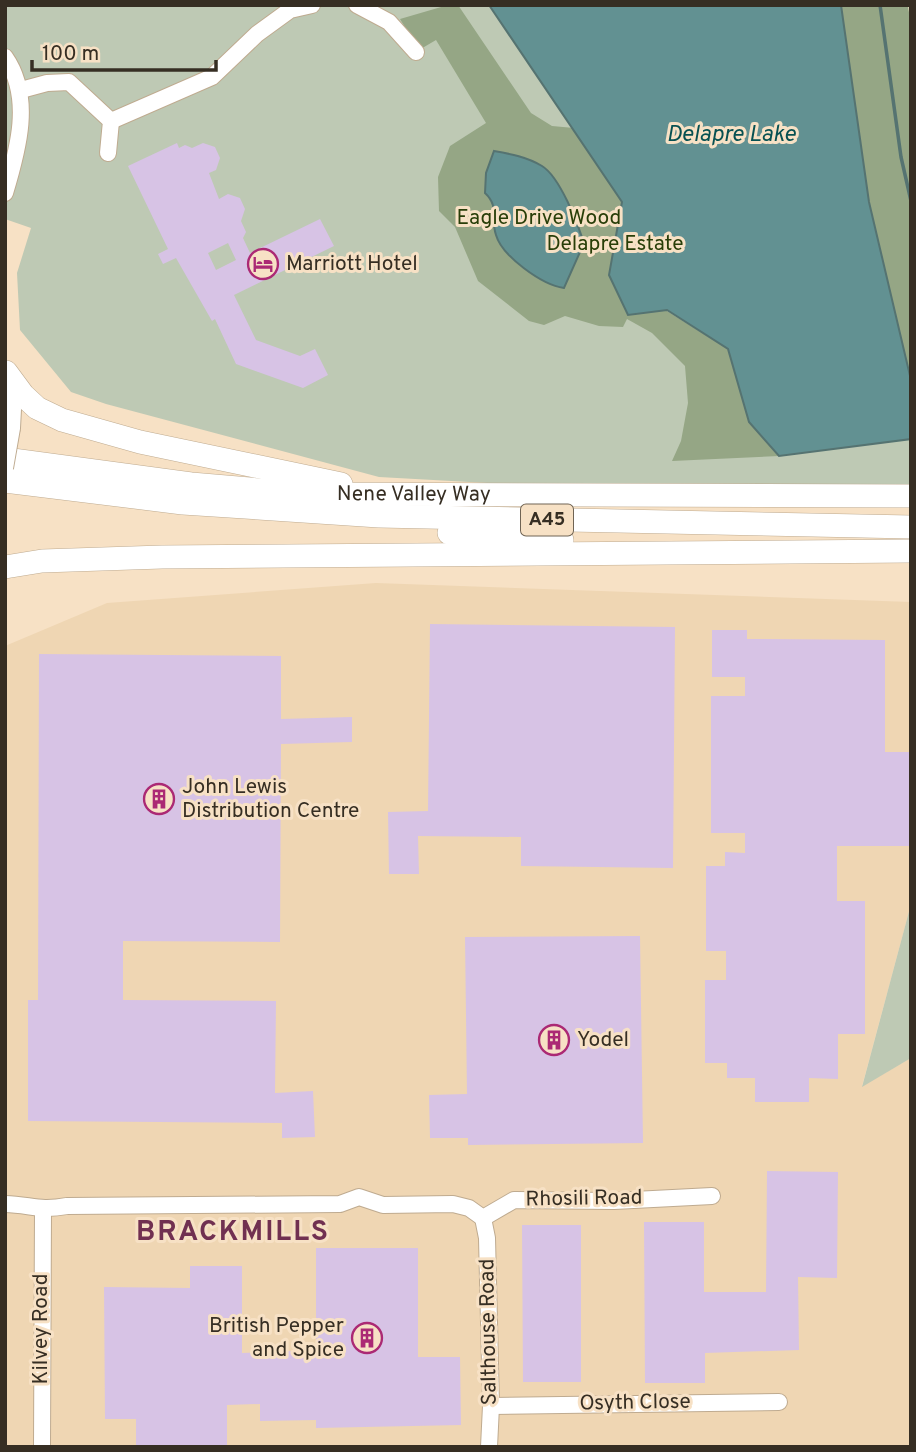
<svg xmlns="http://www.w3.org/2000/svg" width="916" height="1452" font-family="Overpass,sans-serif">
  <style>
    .built { fill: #efd6b3 }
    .green { fill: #bec9b4 }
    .forest { fill: #95a685 }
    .water { fill: #629192; stroke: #557371; stroke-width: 2 }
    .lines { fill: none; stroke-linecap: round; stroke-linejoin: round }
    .stream { stroke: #557371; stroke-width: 3.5 }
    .building { fill: #d7c3e5; fill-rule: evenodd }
    .minor-casing { stroke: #bfab90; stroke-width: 18 }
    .highway-casing { stroke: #bfab90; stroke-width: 24 }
    .minor { stroke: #fff; stroke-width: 16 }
    .highway { stroke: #fff; stroke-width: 23 }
    .minor-bridge-casing { stroke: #bfab90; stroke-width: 18; stroke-linecap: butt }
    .minor-bridge { stroke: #fff; stroke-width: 16 }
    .labels { text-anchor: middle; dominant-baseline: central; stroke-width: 6; stroke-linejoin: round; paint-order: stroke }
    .shield { fill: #f7e1c5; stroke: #706454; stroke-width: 2 }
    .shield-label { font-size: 19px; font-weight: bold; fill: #362e23 }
    .park-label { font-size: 21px; fill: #283e08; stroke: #f7e1c5 }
    .poi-label { font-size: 21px; fill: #362e23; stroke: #f7e1c5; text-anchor: start }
    .street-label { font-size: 21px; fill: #362e23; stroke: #f7e1c5 }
    .water-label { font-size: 23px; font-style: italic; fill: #075152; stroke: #f7e1c5 }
    .district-label { font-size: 28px; font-weight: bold; letter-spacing: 2px; fill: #713051; stroke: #f7e1c5 }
  </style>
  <rect width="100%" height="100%" fill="#f7e1c5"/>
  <path class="built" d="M376 583 911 602V904L862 1086 911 1058V1447H5V646L107 603Z"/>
  <g class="green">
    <path d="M5 5H883L911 187V486L525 485 379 477 106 404 71 392 20 330 17 273 31 228 5 219Z"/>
    <path d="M911 904V1058L862 1087Z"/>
  </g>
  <g class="forest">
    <path d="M448 5H458L531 113 552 126 574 128 622 202 609 275 728 349 749 422 779 456 672 461 681 441 688 403 685 366 652 333 627 319 623 327 599 326 565 316 544 325 529 321 478 281 455 227 439 211 438 177 450 146 486 123 436 40 419 50 400 19Z"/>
    <path d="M841 5H908L911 28V380L869 202Z"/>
  </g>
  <g class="water">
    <path d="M489 5H841L869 202 911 380V439L779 456 749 422 728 349 667 310 628 315 609 275 622 202Z"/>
    <path d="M494 151C511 154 527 157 542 166 560 177 578 224 584 243L564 288C542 285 502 256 496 235 490 218 500 207 485 193L486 173Z"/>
  </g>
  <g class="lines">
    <path class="stream" d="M880 5 901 157 911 201"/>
  </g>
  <g class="building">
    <path d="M177 143 179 148 185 145 192 148 203 143 215 147 220 158 216 170 209 173 219 199 228 194 240 198 245 209 241 221 246 232 243 238 250 253 320 219 334 246 234 295 256 340 300 356 315 349 328 375 303 388 236 364 215 319 212 321 176 258 163 264 158 254 168 249 128 166ZM228 243 236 260 216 270 208 253Z"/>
    <path d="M430 624 675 627 673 868 521 866V837L418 836 419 874H389L388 812 428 811Z"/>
    <path d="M712 630H747V639L885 640V752H911V846H837V901H865V1034H838V1079L809 1078V1102H755V1078H727V1063H705V980H726V951H706V866H725V852L745 853V833H711V696H745V677H712Z"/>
    <path d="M39 654 281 656V719L352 717V742L281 744 280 942 123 941V1000L276 1001 275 1093 313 1091 315 1137 282 1138V1123L28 1121V1000H38Z"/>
    <path d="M640 936 643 1143 468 1145V1138H430L429 1095 467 1094 465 937Z"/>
    <path d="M767 1171 838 1172 837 1278 798 1277 799 1350 705 1353V1383H645L644 1222H704V1292H766Z"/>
    <path d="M522 1225H581V1382H523Z"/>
    <path d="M316 1248H418V1357H460L461 1425 316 1428V1420L260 1421V1404L227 1405V1447H136V1419H105L104 1287 190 1288V1266H242V1353L316 1350Z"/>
  </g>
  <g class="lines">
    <g class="minor-casing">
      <g id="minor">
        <path d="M357 5 389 22 416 52"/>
        <path d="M5 57C33 97 18 150 5 193"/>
        <path d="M21 90 47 83 69 82 111 121 108 153"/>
        <path d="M111 121 212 77 257 34 290 10 312 5"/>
        <path d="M8 380 13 409 12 428"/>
        <path d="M5 1204C32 1205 39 1211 67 1206L340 1204 359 1197 383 1205 453 1204 469 1208 483 1218 514 1200 614 1201 712 1196"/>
        <path d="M483 1218 487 1238 491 1406 489 1447"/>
        <path d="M491 1406 779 1402"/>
        <path d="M42 1447 43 1211"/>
      </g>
    </g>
    <g class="highway-casing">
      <g id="highway">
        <path d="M6 372 23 395 37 408 62 420 140 442 341 484"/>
        <path id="s1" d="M5 459 191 484 306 494 911 496"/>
        <path d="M5 481 183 503 379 516 911 527"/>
        <path d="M449 533 562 540"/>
        <path d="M5 567 42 561 162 557 911 551"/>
      </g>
    </g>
    <use href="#minor" class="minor"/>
    <use href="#highway" class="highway"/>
    <g class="minor-bridge-casing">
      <path id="minor-bridge" d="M5 468 12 428"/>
    </g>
    <use href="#minor-bridge" class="minor-bridge"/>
  </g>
  <defs>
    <g id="hotel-ring" transform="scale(1.575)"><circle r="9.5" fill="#f7e1c5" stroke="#ab2974" stroke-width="1.5"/><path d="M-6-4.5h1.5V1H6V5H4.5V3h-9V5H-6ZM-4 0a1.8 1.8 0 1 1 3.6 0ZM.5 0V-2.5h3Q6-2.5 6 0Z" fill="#ab2974"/></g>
    <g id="building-ring" transform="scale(1.575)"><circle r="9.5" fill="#f7e1c5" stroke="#ab2974" stroke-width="1.5"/><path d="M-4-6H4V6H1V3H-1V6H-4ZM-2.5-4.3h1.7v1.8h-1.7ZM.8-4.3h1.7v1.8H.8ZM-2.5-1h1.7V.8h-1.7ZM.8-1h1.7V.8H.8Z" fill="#ab2974"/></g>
  </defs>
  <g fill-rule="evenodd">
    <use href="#hotel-ring" x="263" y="264"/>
    <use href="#building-ring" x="159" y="799"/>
    <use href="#building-ring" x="554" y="1040"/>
    <use href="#building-ring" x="367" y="1338"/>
  </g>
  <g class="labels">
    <rect class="shield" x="521" y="504.5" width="52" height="31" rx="5"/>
    <g class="shield-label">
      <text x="547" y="520">A45</text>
    </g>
    <g class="park-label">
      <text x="539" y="218">Eagle Drive Wood</text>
      <text x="615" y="244">Delapre Estate</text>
    </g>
    <g class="poi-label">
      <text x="286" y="264">Marriott Hotel</text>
      <text x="182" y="787">John Lewis<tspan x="182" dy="24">Distribution Centre</tspan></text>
      <text x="577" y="1040">Yodel</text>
      <text x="344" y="1326" text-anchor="end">British Pepper<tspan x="344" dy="24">and Spice</tspan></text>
    </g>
    <g class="street-label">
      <text stroke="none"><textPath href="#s1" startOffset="411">Nene Valley Way</textPath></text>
      <text transform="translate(584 1199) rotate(-1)">Rhosili Road</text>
      <text transform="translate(41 1329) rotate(-90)">Kilvey Road</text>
      <text transform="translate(489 1332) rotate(-91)">Salthouse Road</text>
      <text transform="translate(635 1403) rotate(-1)">Osyth Close</text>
    </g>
    <g class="water-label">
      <text x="731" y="135">Delapre Lake</text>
    </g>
    <g class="district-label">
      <text x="233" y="1233">BRACKMILLS</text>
    </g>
  </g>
  <rect width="916" height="1452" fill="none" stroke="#362e23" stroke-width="14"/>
  <path d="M32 60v10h184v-10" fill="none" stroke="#362e23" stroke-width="3.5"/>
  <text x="42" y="60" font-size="21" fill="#362e23" stroke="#f7e1c5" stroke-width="5" paint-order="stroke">100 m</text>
</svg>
